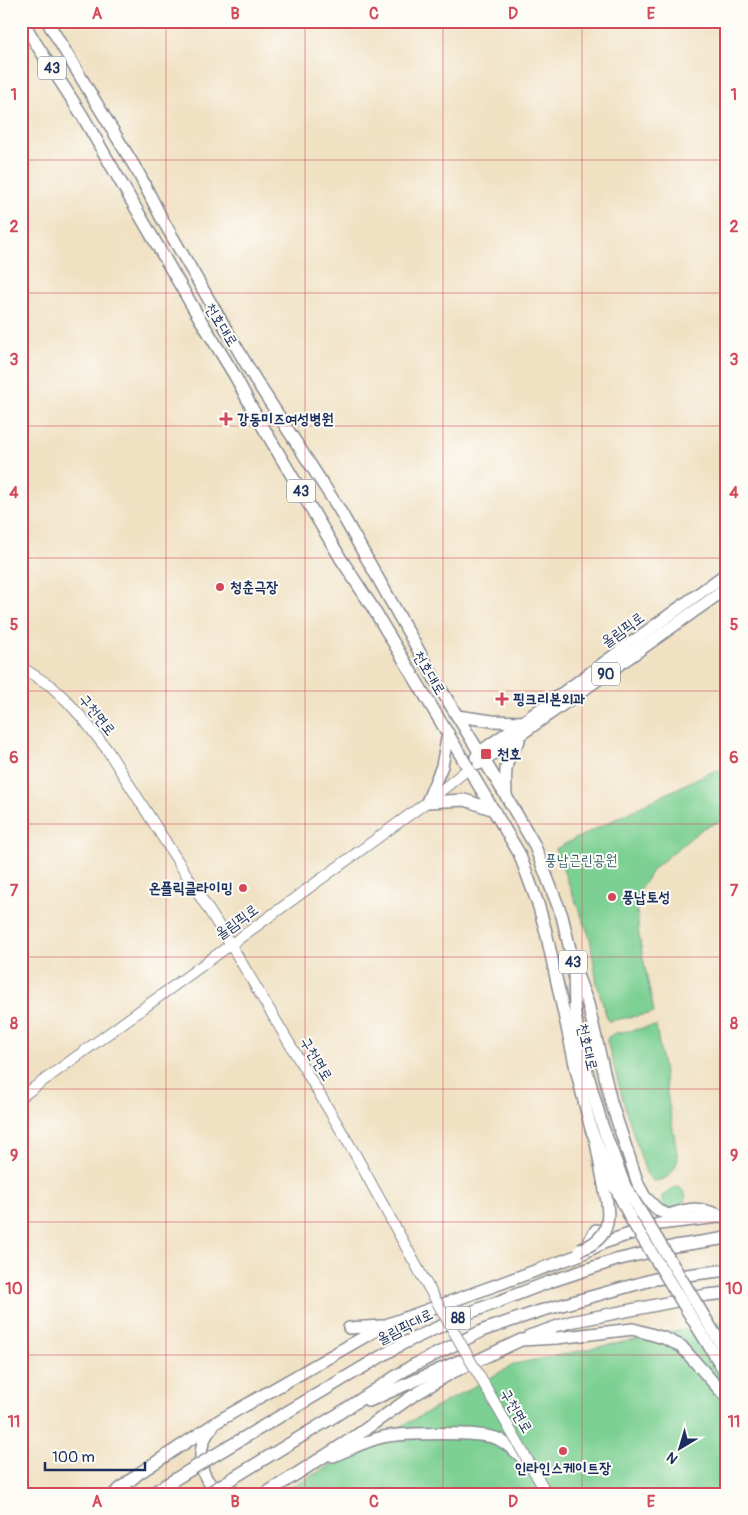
<svg xmlns="http://www.w3.org/2000/svg" width="748" height="1515" font-family="Pangolin,'Poor Story',sans-serif">
  <style>
    .green { fill: #7dd093; stroke: #4c8078 }
    .lines { fill: none; stroke-linecap: round; stroke-linejoin: round }
    .secondary-casing { stroke: #868890; stroke-width: 12 }
    .primary-casing { stroke: #868890; stroke-width: 14 }
    .trunk-casing { stroke: #868890; stroke-width: 14 }
    .secondary { stroke: #fff; stroke-width: 10 }
    .primary { stroke: #fff; stroke-width: 11 }
    .trunk { stroke: #fff; stroke-width: 11 }
    .secondary-bridge-casing { stroke: #868890; stroke-width: 12; stroke-linecap: butt }
    .primary-bridge-casing { stroke: #868890; stroke-width: 14; stroke-linecap: butt }
    .trunk-bridge-casing { stroke: #868890; stroke-width: 14; stroke-linecap: butt }
    .secondary-bridge { stroke: #fff; stroke-width: 10 }
    .primary-bridge { stroke: #fff; stroke-width: 11 }
    .trunk-bridge { stroke: #fff; stroke-width: 11 }
    .grid { fill: none; stroke: #d1495b; stroke-width: 1; stroke-opacity: 0.55 }
    .poi-dot { fill: #d1495b; stroke: #fdfcf7; stroke-width: 2 }
    .labels { text-anchor: middle; dominant-baseline: central; stroke-width: 4; stroke-linejoin: round; paint-order: stroke }
    .shield { fill: #fdfcf7; stroke: #5f6c8c; stroke-width: 1 }
    .shield-label { font-size: 14px; font-weight: bold; fill: #1b2f5e }
    .street-label { font-size: 15px; fill: #1b2f5e; stroke: #fdfcf7 }
    .poi-label { font-size: 15px; font-weight: bold; fill: #1b2f5e; stroke: #fdfcf7; text-anchor: start }
    .park-label { font-size: 15px; fill: #385f6e; stroke: #fdfcf7 }
    .neatline { fill: none; stroke: #d1495b; stroke-width: 2 }
    .grid-label { font-size: 16px; text-anchor: middle; font-weight: bold; fill: #d1495b }
  </style>
  <rect width="100%" height="100%" fill="#fdfcf7"/>
  <filter id="ink" filterUnits="userSpaceOnUse"><feTurbulence type="fractalNoise" baseFrequency=".02" numOctaves="2"/><feDisplacementMap in="SourceGraphic" scale="10" xChannelSelector="R" yChannelSelector="G"/><feConvolveMatrix kernelMatrix="1 2 1 2 8 2 1 2 1" color-interpolation-filters="sRGB"/></filter>
  <filter id="wash" filterUnits="userSpaceOnUse"><feTurbulence type="fractalNoise" baseFrequency=".0096" numOctaves="4" result="noise"/><feDisplacementMap in="SourceGraphic" scale="20" xChannelSelector="R" yChannelSelector="G"/><feGaussianBlur stdDeviation="1.12" result="paint"/><feColorMatrix in="noise" values="0 0 0 0 0 0 0 0 0 0 0 0 0 0 0 0 0 1.4 0 .05"/><feComposite in="paint" operator="in"/></filter>
  <g filter="url(#wash)">
    <rect width="100%" height="100%" fill="#f0e1c3"/>
    <g class="green">
      <path d="M717 770 727 772V819L703 828 653 869 636 896 639 937 654 1013 608 1021 597 984 590 938 555 849 700 777Z"/>
      <path d="M656 1026 678 1159C674 1172 668 1181 653 1181L646 1173 626 1111 607 1041 608 1037 616 1033Z"/>
      <path d="M679 1187C694 1199 681 1208 668 1210 663 1206 661 1203 662 1196L673 1188Z"/>
      <path d="M727 1321V1494H278L515 1364Z"/>
    </g>
  </g>
  <g filter="url(#ink)">
    <g class="lines">
      <g class="secondary-casing">
        <g id="secondary">
          <path d="M21 667 51 686 66 700 84 720 108 751 231 945 355 1154 422 1276"/>
          <path d="M21 1097 427 802 468 769"/>
          <path d="M531 1466 547 1494"/>
        </g>
      </g>
      <g class="primary-casing">
        <g id="primary">
          <path d="M23 21 33 39 82 115 194 309 235 376 253 410 341 559 371 605 519 853 538 904 546 932 577 1073 591 1129 616 1189"/>
          <path d="M47 21 139 174 162 219 255 379 339 509 434 678 506 796 534 844 562 916 574 966 575 1014 587 1072 602 1125 625 1186"/>
          <path d="M457 716 492 721 523 722 727 573"/>
          <path d="M448 733 442 766 427 802 465 800 494 810"/>
          <path d="M476 757 480 752 518 725"/>
          <path d="M479 764 727 588"/>
          <path d="M506 794C505 772 504 759 519 741"/>
          <path d="M577 975 588 1004 611 1102 638 1184 645 1197"/>
        </g>
      </g>
      <g class="trunk-casing">
        <g id="trunk">
          <path d="M596 1142 606 1196"/>
          <path d="M645 1197 659 1211 669 1215C693 1207 699 1207 722 1216"/>
          <path d="M584 1249 596 1230"/>
          <path d="M349 1328 381 1326"/>
          <path d="M529 1336 570 1322 707 1295 727 1293"/>
          <path d="M369 1401 459 1361"/>
          <path d="M212 1428C199 1441 197 1466 208 1481 212 1486 219 1490 224 1494"/>
          <path d="M213 1456 402 1344 469 1313 549 1282 616 1260 675 1246 727 1238"/>
          <path d="M333 1456C349 1450 365 1441 383 1437 402 1433 481 1431 498 1439 510 1445 520 1456 530 1465"/>
          <path d="M233 1478 335 1416 410 1367 484 1330 540 1311 655 1279 727 1270"/>
          <path d="M114 1494 138 1474 220 1420 383 1326 579 1255 603 1243 659 1224 727 1216"/>
          <path d="M151 1494 182 1475"/>
          <path d="M265 1494 353 1438 411 1397 451 1373 521 1340 557 1338"/>
        </g>
      </g>
      <use href="#secondary" class="secondary"/>
      <use href="#primary" class="primary"/>
      <use href="#trunk" class="trunk"/>
      <g class="secondary-bridge-casing">
        <path id="secondary-bridge" d="M422 1276 531 1466"/>
      </g>
      <g class="primary-bridge-casing">
        <g id="primary-bridge">
          <path d="M625 1186 727 1354"/>
          <path d="M616 1189 632 1221 727 1375"/>
        </g>
      </g>
      <g class="trunk-bridge-casing">
        <g id="trunk-bridge">
          <path d="M580 1250C608 1239 611 1223 606 1196"/>
          <path d="M557 1338 633 1329 664 1338 681 1346 727 1398"/>
          <path d="M182 1475 213 1456"/>
          <path d="M207 1494 233 1478"/>
        </g>
      </g>
      <use href="#secondary-bridge" class="secondary-bridge"/>
      <use href="#primary-bridge" class="primary-bridge"/>
      <use href="#trunk-bridge" class="trunk-bridge"/>
    </g>
  </g>
  <path class="grid" d="M166 21V1494M305 21V1494M443 21V1494M582 21V1494M21 160H727M21 293H727M21 426H727M21 558H727M21 691H727M21 824H727M21 957H727M21 1089H727M21 1222H727M21 1355H727"/>
  <g class="poi-dot">
    <path d="M223.5 411.5h5v5h5v5h-5v5h-5v-5h-5v-5h5z"/>
    <circle cx="220" cy="587" r="5"/>
    <path d="M499.5 691.5h5v5h5v5h-5v5h-5v-5h-5v-5h5z"/>
    <rect x="480" y="748" width="12" height="12" rx="2.5"/>
    <circle cx="243" cy="888" r="5"/>
    <circle cx="612" cy="897" r="5"/>
    <circle cx="563" cy="1451" r="5"/>
  </g>
  <g class="labels">
    <g class="shield">
      <rect x="38" y="56.5" width="28" height="23" rx="4"/>
      <rect x="287" y="479.5" width="28" height="23" rx="4"/>
      <rect x="592" y="662.5" width="28" height="23" rx="4"/>
      <rect x="559" y="950.5" width="28" height="23" rx="4"/>
      <rect x="445.5" y="1306.5" width="25" height="23" rx="4"/>
    </g>
    <g class="shield-label">
      <text x="52" y="68">43</text>
      <text x="301" y="491">43</text>
      <text x="606" y="674">90</text>
      <text x="573" y="962">43</text>
      <text x="458" y="1318">88</text>
    </g>
    <g class="street-label">
      <text transform="translate(221 325) rotate(58)">천호대로</text>
      <text transform="translate(623 630) rotate(-36)">올림픽로</text>
      <text transform="translate(429 673) rotate(59)">천호대로</text>
      <text transform="translate(97 715) rotate(51)">구천면로</text>
      <text transform="translate(237 922) rotate(-36)">올림픽로</text>
      <text transform="translate(587 1047) rotate(77)">천호대로</text>
      <text transform="translate(316 1059) rotate(59)">구천면로</text>
      <text transform="translate(405 1327) rotate(-27)">올림픽대로</text>
      <text transform="translate(516 1411) rotate(60)">구천면로</text>
    </g>
    <g class="poi-label">
      <text x="237" y="419">강동미즈여성병원</text>
      <text x="230" y="587">청춘극장</text>
      <text x="513" y="699">핑크리본외과</text>
      <text x="497" y="754">천호</text>
      <text x="233" y="888" text-anchor="end">온플릭클라이밍</text>
      <text x="622" y="897">풍납토성</text>
      <text x="563" y="1468" text-anchor="middle">인라인스케이트장</text>
    </g>
    <g class="park-label">
      <text x="581" y="860">풍납근린공원</text>
    </g>
  </g>
  <rect width="748" height="1515" fill="none" stroke="#fdfcf7" stroke-width="55"/>
  <g transform="translate(680 1448) rotate(218)" stroke="#fdfcf7" stroke-width="4" paint-order="stroke">
  <path d="M0-4L9 19L0 12L-9 19Z" fill="#1b2f5e"/>
  <text y="-8" font-size="14" font-weight="bold" text-anchor="middle" fill="#1b2f5e">N</text>
  </g>
  <path d="M45 1462v8h100v-8" fill="none" stroke="#1b2f5e" stroke-width="2.5"/>
  <text x="52" y="1462" font-size="15" fill="#1b2f5e" stroke="#fdfcf7" stroke-width="4" paint-order="stroke">100 m</text>
  <rect x="28" y="28" width="692" height="1460" class="neatline"/>
  <g class="grid-label">
    <text x="97" y="19">A</text>
    <text x="235" y="19">B</text>
    <text x="374" y="19">C</text>
    <text x="513" y="19">D</text>
    <text x="651" y="19">E</text>
    <text x="14" y="100">1</text>
    <text x="734" y="100">1</text>
    <text x="14" y="232">2</text>
    <text x="734" y="232">2</text>
    <text x="14" y="365">3</text>
    <text x="734" y="365">3</text>
    <text x="14" y="498">4</text>
    <text x="734" y="498">4</text>
    <text x="14" y="630">5</text>
    <text x="734" y="630">5</text>
    <text x="14" y="763">6</text>
    <text x="734" y="763">6</text>
    <text x="14" y="896">7</text>
    <text x="734" y="896">7</text>
    <text x="14" y="1029">8</text>
    <text x="734" y="1029">8</text>
    <text x="14" y="1161">9</text>
    <text x="734" y="1161">9</text>
    <text x="14" y="1294">10</text>
    <text x="734" y="1294">10</text>
    <text x="14" y="1427">11</text>
    <text x="734" y="1427">11</text>
    <text x="97" y="1507">A</text>
    <text x="235" y="1507">B</text>
    <text x="374" y="1507">C</text>
    <text x="513" y="1507">D</text>
    <text x="651" y="1507">E</text>
  </g>
</svg>
